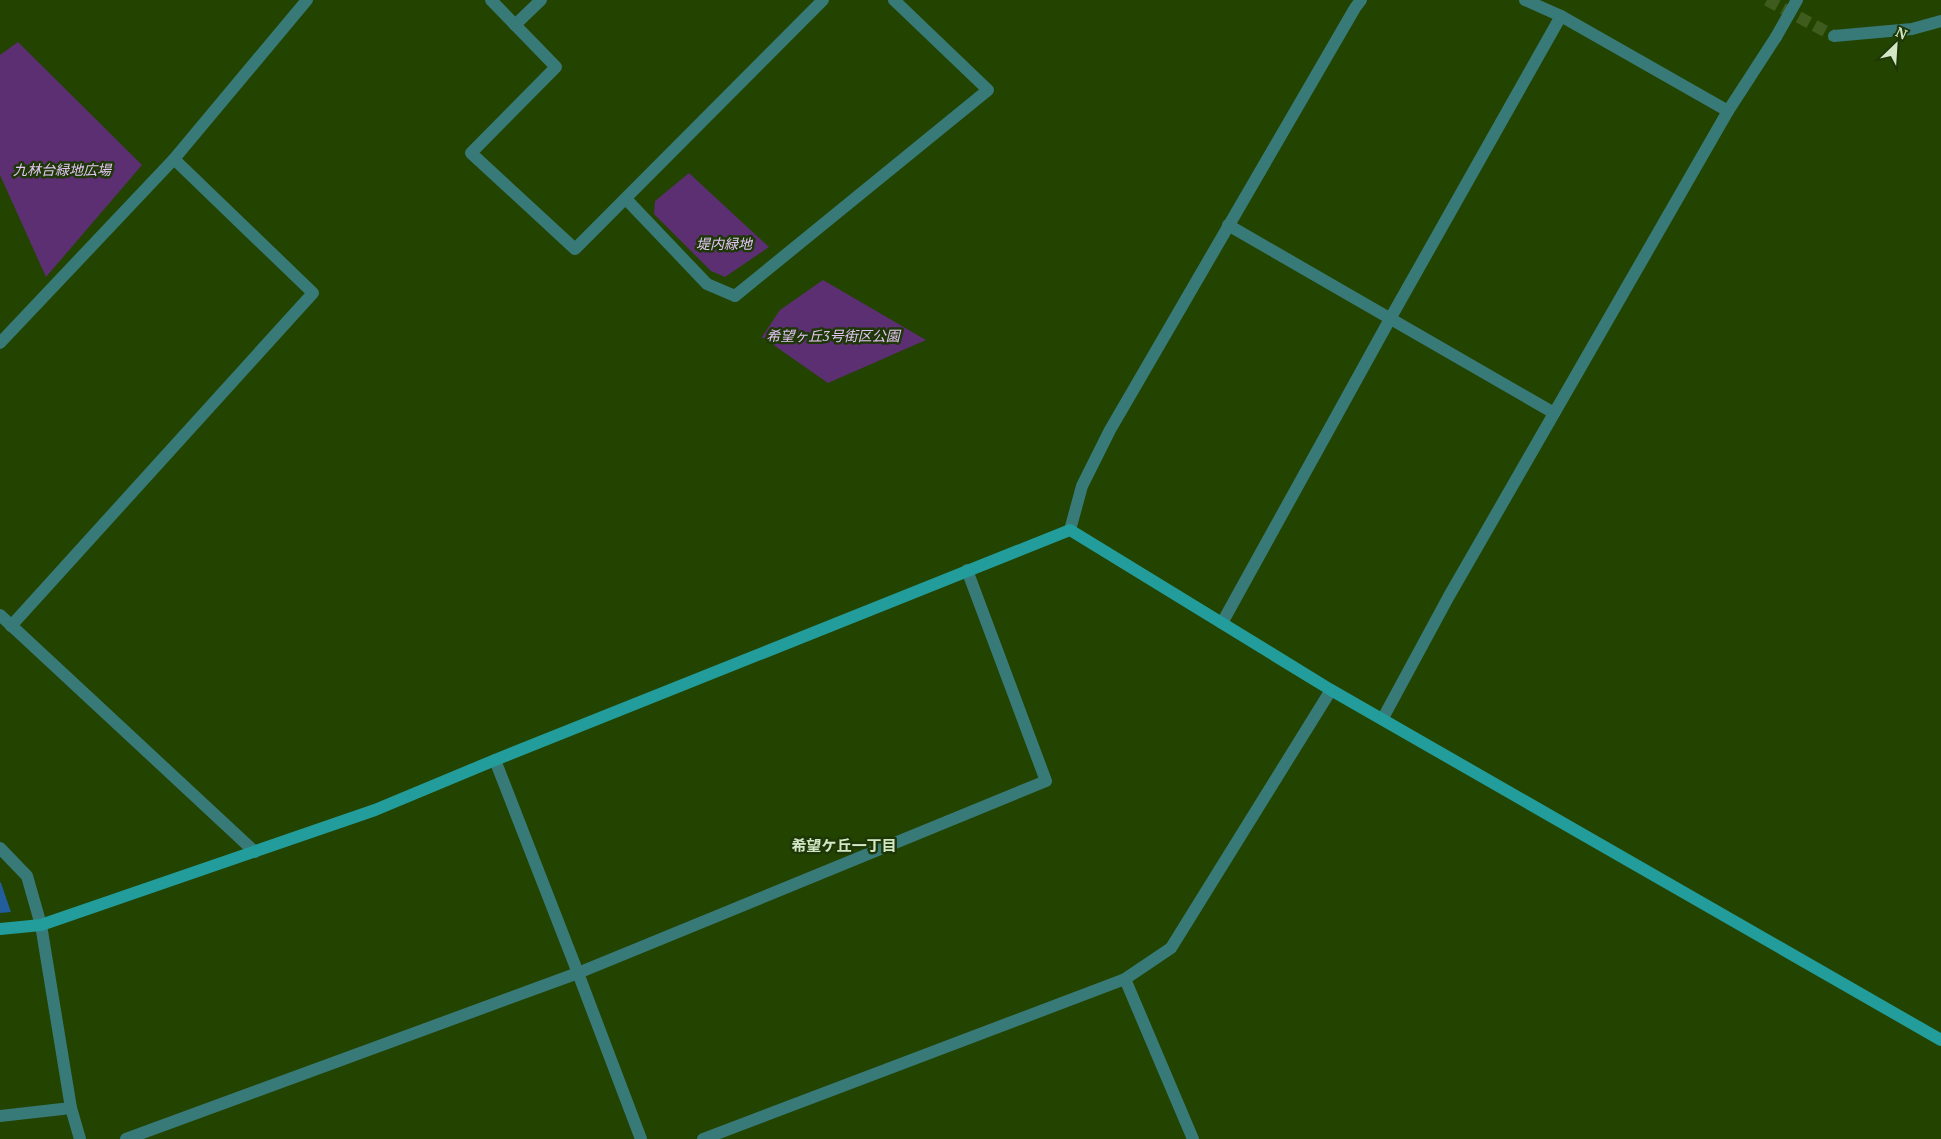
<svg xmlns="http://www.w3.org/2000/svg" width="1941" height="1139" font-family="'PT Serif','Noto Sans JP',serif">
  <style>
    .green { fill: #5c2f72 }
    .water { fill: #225d9c }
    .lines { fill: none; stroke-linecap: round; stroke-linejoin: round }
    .street-tunnel { stroke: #3d5c1e; stroke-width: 12; stroke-dasharray: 12 6; stroke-linecap: butt }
    .street { stroke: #387a78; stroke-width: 12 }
    .secondary { stroke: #229d9b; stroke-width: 12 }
    .street-bridge { stroke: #387a78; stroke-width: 12 }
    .labels { text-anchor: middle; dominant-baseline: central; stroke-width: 5; stroke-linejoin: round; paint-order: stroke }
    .park-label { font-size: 14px; font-style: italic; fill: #e2c5f4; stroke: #1e3706 }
    .neighbourhood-label { font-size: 15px; font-weight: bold; fill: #d3e7c6; stroke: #1e3706 }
  </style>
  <rect width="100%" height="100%" fill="#234300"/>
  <g class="green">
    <path d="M18 42 142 165 46 277 0 175V55Z"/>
    <path d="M689 173 769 247 725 277 711 271 654 214 655 201Z"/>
    <path d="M823 280 926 340 828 383 762 337 780 310Z"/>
  </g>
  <path class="water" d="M0 882 1 883 11 912 0 913Z"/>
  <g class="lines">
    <path class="street-tunnel" d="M1767 0 1834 36"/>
    <g class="street">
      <path d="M491 0 556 67 471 153 575 249 823 0"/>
      <path d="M1525 0 1561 16 1728 111"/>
      <path d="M515 25 541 0"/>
      <path d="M1834 36 1912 29 1941 21"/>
      <path d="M626 199 707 284 735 296 988 90 894 0"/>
      <path d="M1228 225 1554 413"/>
      <path d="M0 343 174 159 307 0"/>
      <path d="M1070 530 1082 486 1110 430 1355 8 1361 0"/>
      <path d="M0 615 255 852"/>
      <path d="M1222 623 1390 319 1561 16"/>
      <path d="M11 626 313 293 174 159"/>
      <path d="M1383 718 1449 596 1728 111 1776 37"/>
      <path d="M495 760 578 973 641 1139"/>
      <path d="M0 848 27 876 41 925 71 1108 80 1139"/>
      <path d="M1125 979 1193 1139"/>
      <path d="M0 1116 71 1108"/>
      <path d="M126 1139 578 973 1046 781 967 570"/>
      <path d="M703 1139 1125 979 1171 948 1331 690"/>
    </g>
    <path class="secondary" d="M0 929 41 925 375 810 495 760 1070 530 1331 690 1941 1040"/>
    <path class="street-bridge" d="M1776 37 1797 0"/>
  </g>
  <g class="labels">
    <g class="park-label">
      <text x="62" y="169">九林台緑地広場</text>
      <text x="724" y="243">堤内緑地</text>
      <text x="833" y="335">希望ヶ丘3号街区公園</text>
    </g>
    <g class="neighbourhood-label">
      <text x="844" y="845">希望ケ丘一丁目</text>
    </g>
  </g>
  <g transform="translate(1896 45) rotate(25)" stroke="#1e3706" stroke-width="4" paint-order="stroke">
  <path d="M0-4L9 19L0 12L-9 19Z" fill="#d3e7c6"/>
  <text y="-8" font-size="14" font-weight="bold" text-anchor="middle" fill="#d3e7c6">N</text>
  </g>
</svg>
